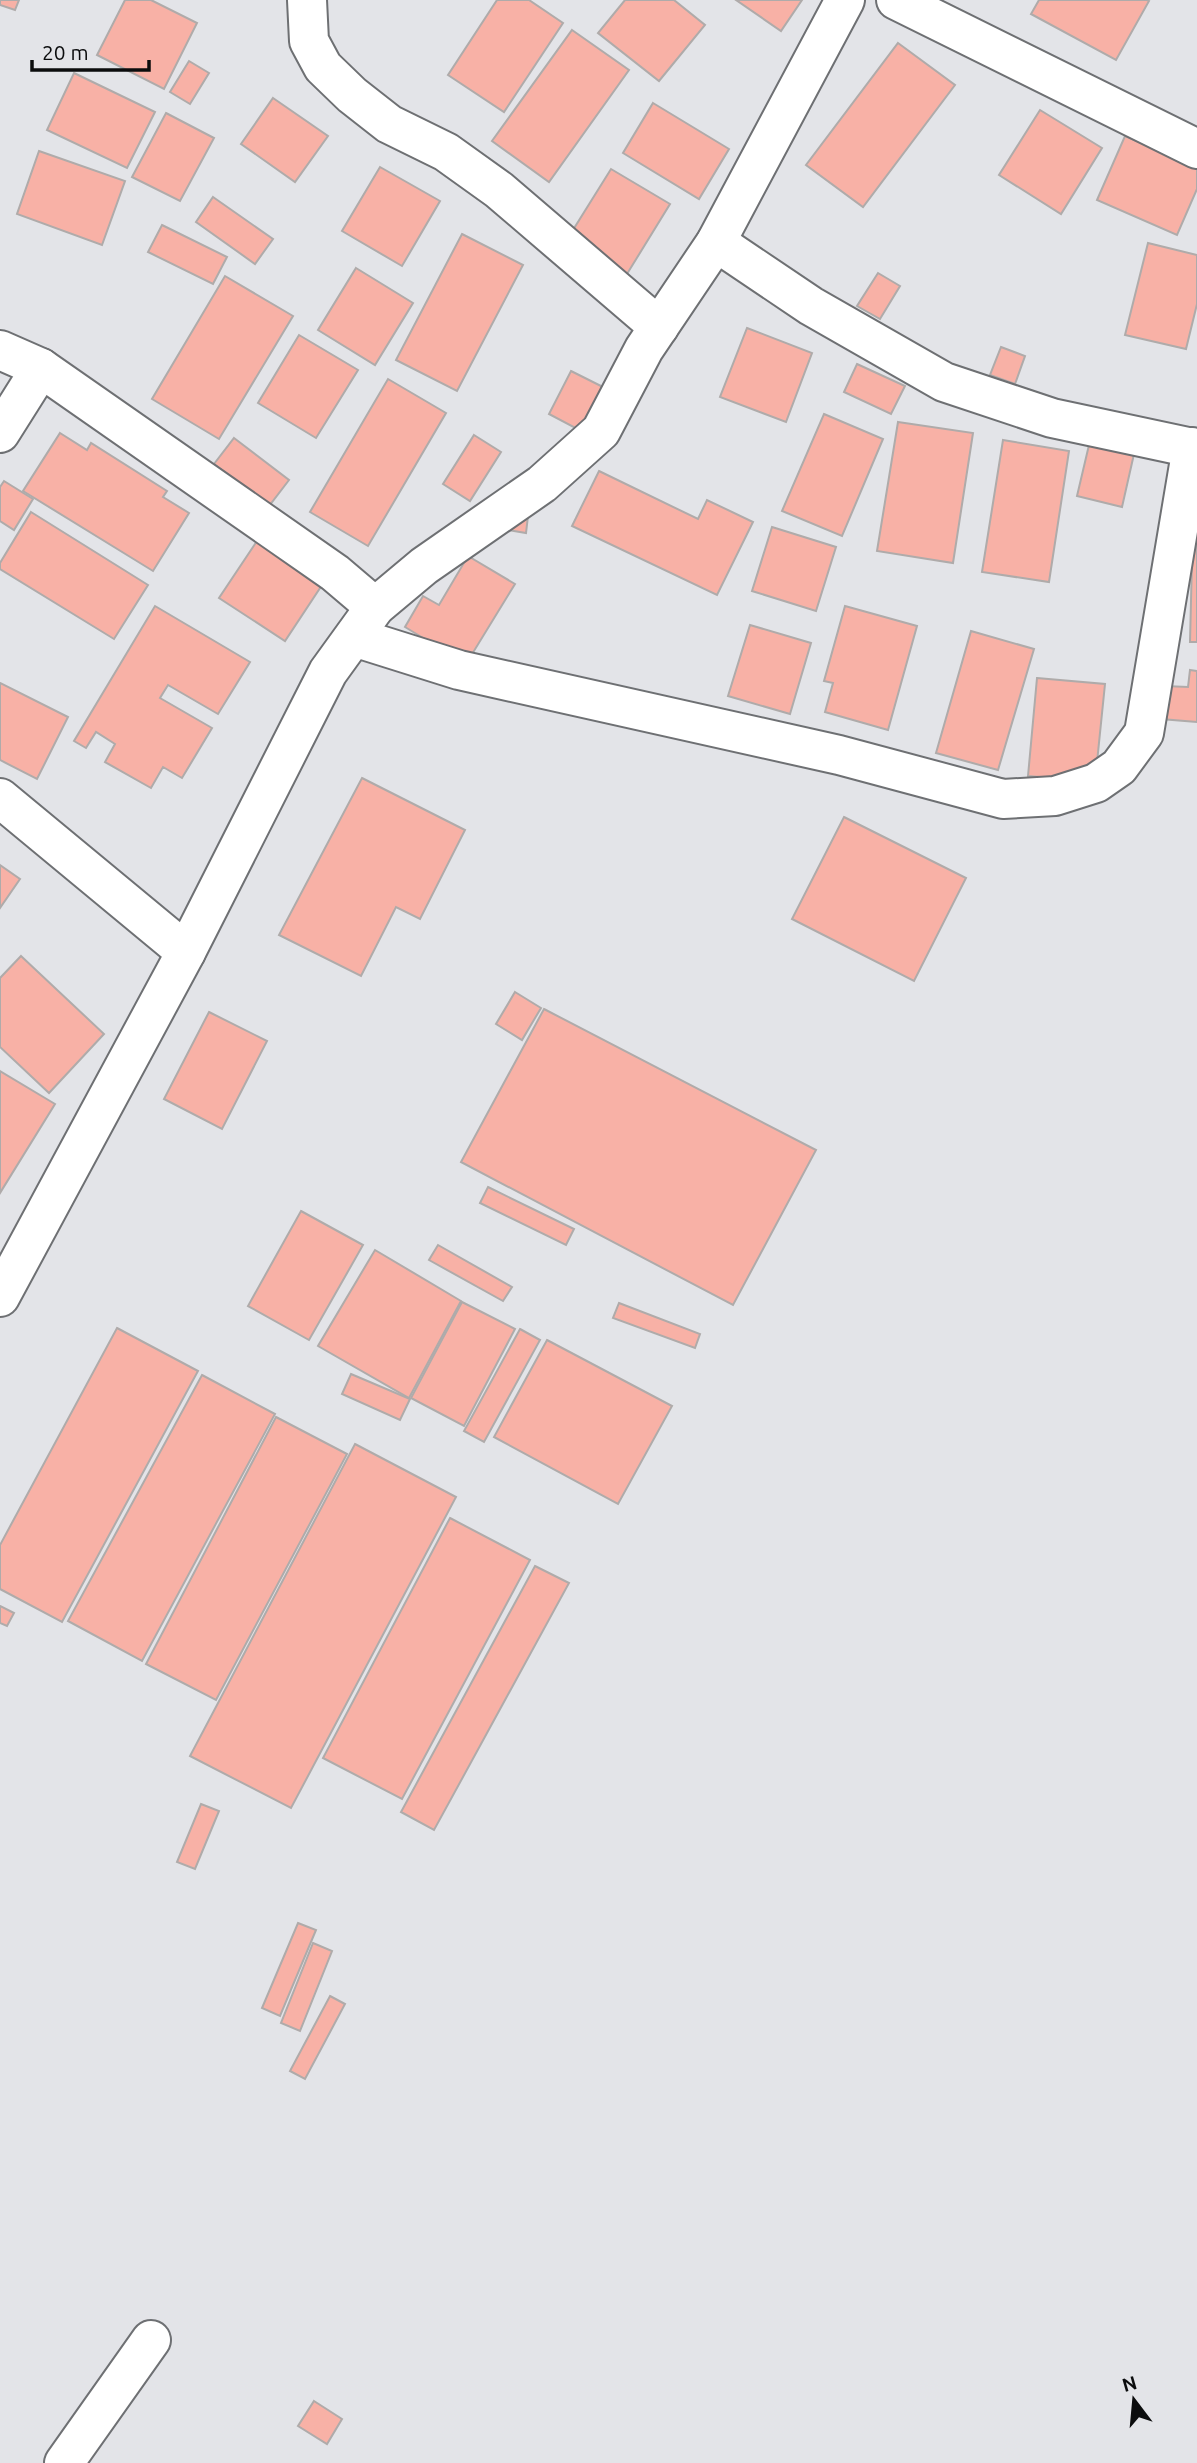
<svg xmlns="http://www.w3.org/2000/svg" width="1197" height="2463" font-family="Ubuntu,sans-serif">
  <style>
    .building { fill: #f8b1a6; stroke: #afabaa; stroke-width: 2 }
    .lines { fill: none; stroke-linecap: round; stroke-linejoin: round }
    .minor-casing { stroke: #6e7073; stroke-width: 42 }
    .minor { stroke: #fff; stroke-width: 38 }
  </style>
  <rect width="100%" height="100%" fill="#e3e4e8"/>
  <g class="building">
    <path d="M0 0H19L15 10 0 5Z"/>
    <path d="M125 0H151L197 23 164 89 97 55Z"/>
    <path d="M497 0H529L563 23 504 112 448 75Z"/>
    <path d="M625 0H674L705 25 659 81 598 33Z"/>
    <path d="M736 0H802L781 31Z"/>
    <path d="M1039 0H1147L1149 1 1116 60 1031 14Z"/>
    <path d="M572 30 629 70 549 182 492 141Z"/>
    <path d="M898 43 955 85 863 207 806 165Z"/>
    <path d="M189 61 209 73 190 104 170 92Z"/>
    <path d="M74 73 155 112 127 168 47 130Z"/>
    <path d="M273 98 328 136 295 182 241 144Z"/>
    <path d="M653 103 729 149 699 199 623 153Z"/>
    <path d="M1040 110 1102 148 1061 214 999 175Z"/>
    <path d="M166 113 214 138 180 201 132 177Z"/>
    <path d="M1125 136 1197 167V189L1177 235 1097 200Z"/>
    <path d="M39 151 125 181 102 245 17 214Z"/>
    <path d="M380 167 440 201 402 266 342 231Z"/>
    <path d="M611 169 670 204 627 274 568 238Z"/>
    <path d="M213 197 273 239 255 264 196 222Z"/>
    <path d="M162 225 227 257 213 284 148 252Z"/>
    <path d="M462 234 523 265 457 391 396 360Z"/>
    <path d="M1148 243 1197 255V304L1186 349 1125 335Z"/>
    <path d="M356 268 413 303 375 365 318 330Z"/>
    <path d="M878 273 900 286 880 319 857 306Z"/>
    <path d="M225 276 293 316 219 439 152 399Z"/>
    <path d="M747 328 812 353 786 422 720 397Z"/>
    <path d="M299 335 358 370 316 438 258 403Z"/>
    <path d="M1001 347 1025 356 1015 384 990 375Z"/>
    <path d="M857 364 905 386 891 414 844 392Z"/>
    <path d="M571 371 603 387 581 431 549 414Z"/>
    <path d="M388 379 446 413 368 546 310 512Z"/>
    <path d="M824 414 883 439 842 536 782 511Z"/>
    <path d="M898 422 973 433 953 563 877 551Z"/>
    <path d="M60 433 87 450 91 443 167 491 163 497 189 513 153 571 23 491Z"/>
    <path d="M474 435 501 452 470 501 443 484Z"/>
    <path d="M234 438 289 480 269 506 214 464Z"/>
    <path d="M1003 440 1069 451 1049 582 982 572Z"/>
    <path d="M1089 445 1134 454 1122 507 1077 496Z"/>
    <path d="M599 471 698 519 707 500 753 522 717 595 572 526Z"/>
    <path d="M4 481 33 499 14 530 0 521V487Z"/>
    <path d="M31 512 148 585 114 639 0 569V563Z"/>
    <path d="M528 516 526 533 502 529Z"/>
    <path d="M1193 519H1197V642H1190Z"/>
    <path d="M772 527 836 547 816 611 752 591Z"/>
    <path d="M259 538 324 582 285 641 219 598Z"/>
    <path d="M468 556 515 584 466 664 405 627 423 596 439 605Z"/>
    <path d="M155 606 250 662 218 714 168 685 160 698 212 728 182 778 163 767 151 788 105 762 115 744 96 732 86 748 74 741Z"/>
    <path d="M845 606 917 626 888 730 825 712 833 683 824 681Z"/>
    <path d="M750 625 811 643 790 714 728 696Z"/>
    <path d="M971 631 1034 649 998 770 936 753Z"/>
    <path d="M1190 670 1197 671V722L1161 719 1165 686 1188 687Z"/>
    <path d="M1037 678 1105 684 1095 782 1028 776Z"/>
    <path d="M0 683 68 717 37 779 0 760Z"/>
    <path d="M362 778 465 830 420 919 396 907 361 976 279 935Z"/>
    <path d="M844 817 966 878 914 981 792 919Z"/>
    <path d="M0 865 20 879 0 908Z"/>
    <path d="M21 956 104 1034 49 1093 0 1047V978Z"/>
    <path d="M515 992 541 1008 522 1040 496 1024Z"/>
    <path d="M544 1009 816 1150 733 1305 461 1162Z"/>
    <path d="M209 1012 267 1041 222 1129 164 1099Z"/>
    <path d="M0 1071 55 1104 0 1193Z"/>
    <path d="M488 1187 574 1229 566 1245 480 1203Z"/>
    <path d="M301 1211 363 1245 309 1340 248 1306Z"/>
    <path d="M438 1245 512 1287 503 1301 429 1260Z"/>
    <path d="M375 1250 461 1301 409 1398 318 1346Z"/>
    <path d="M462 1302 515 1329 464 1426 411 1398Z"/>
    <path d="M619 1303 700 1334 695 1348 613 1318Z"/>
    <path d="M117 1328 198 1371 62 1622 0 1589V1545Z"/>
    <path d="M520 1329 540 1340 484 1442 464 1431Z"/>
    <path d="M547 1340 672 1406 618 1504 494 1437Z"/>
    <path d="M351 1374 410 1399 400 1420 342 1394Z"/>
    <path d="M202 1375 275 1414 142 1661 68 1621Z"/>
    <path d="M276 1417 347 1454 216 1700 146 1664Z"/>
    <path d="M355 1444 456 1497 291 1808 190 1756Z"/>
    <path d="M450 1518 530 1560 402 1799 323 1758Z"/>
    <path d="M535 1566 569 1583 434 1830 401 1812Z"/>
    <path d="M0 1606 14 1613 7 1626 0 1623Z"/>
    <path d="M201 1804 219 1811 195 1869 177 1862Z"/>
    <path d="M298 1923 316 1930 280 2016 262 2008Z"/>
    <path d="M313 1943 332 1951 300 2031 281 2023Z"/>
    <path d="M330 1996 345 2004 305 2079 290 2071Z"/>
    <path d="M314 2401 342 2419 327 2444 298 2426Z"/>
  </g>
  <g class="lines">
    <g class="minor-casing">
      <g id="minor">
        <path d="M307 0 309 41 323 67 352 95 389 124 446 152 499 190 659 327"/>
        <path d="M896 0 1197 149"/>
        <path d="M716 242 811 306 944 382 1052 418 1197 449"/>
        <path d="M0 350 41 368 335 573 375 607"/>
        <path d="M0 433 41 368"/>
        <path d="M354 637 459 670 839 755 1003 799 1055 796 1096 783 1119 767 1144 733 1192 447"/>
        <path d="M0 798 186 952"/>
        <path d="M0 1297 186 952 328 672 375 607 424 566 542 484 601 431 644 349 716 242 845 0"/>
        <path d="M64 2463 151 2340"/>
      </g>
    </g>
    <use href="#minor" class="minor"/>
  </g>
  <g transform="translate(1134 2400) rotate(344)" stroke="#e3e4e8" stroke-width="5" paint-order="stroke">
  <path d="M0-5L12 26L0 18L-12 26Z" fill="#0b0c0d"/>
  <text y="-10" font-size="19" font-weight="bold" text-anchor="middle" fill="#0b0c0d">N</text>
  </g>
  <path d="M32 60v10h117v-10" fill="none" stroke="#0b0c0d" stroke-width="3.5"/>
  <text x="42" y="60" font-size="21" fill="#0b0c0d" stroke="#e3e4e8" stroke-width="5" paint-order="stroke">20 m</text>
</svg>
